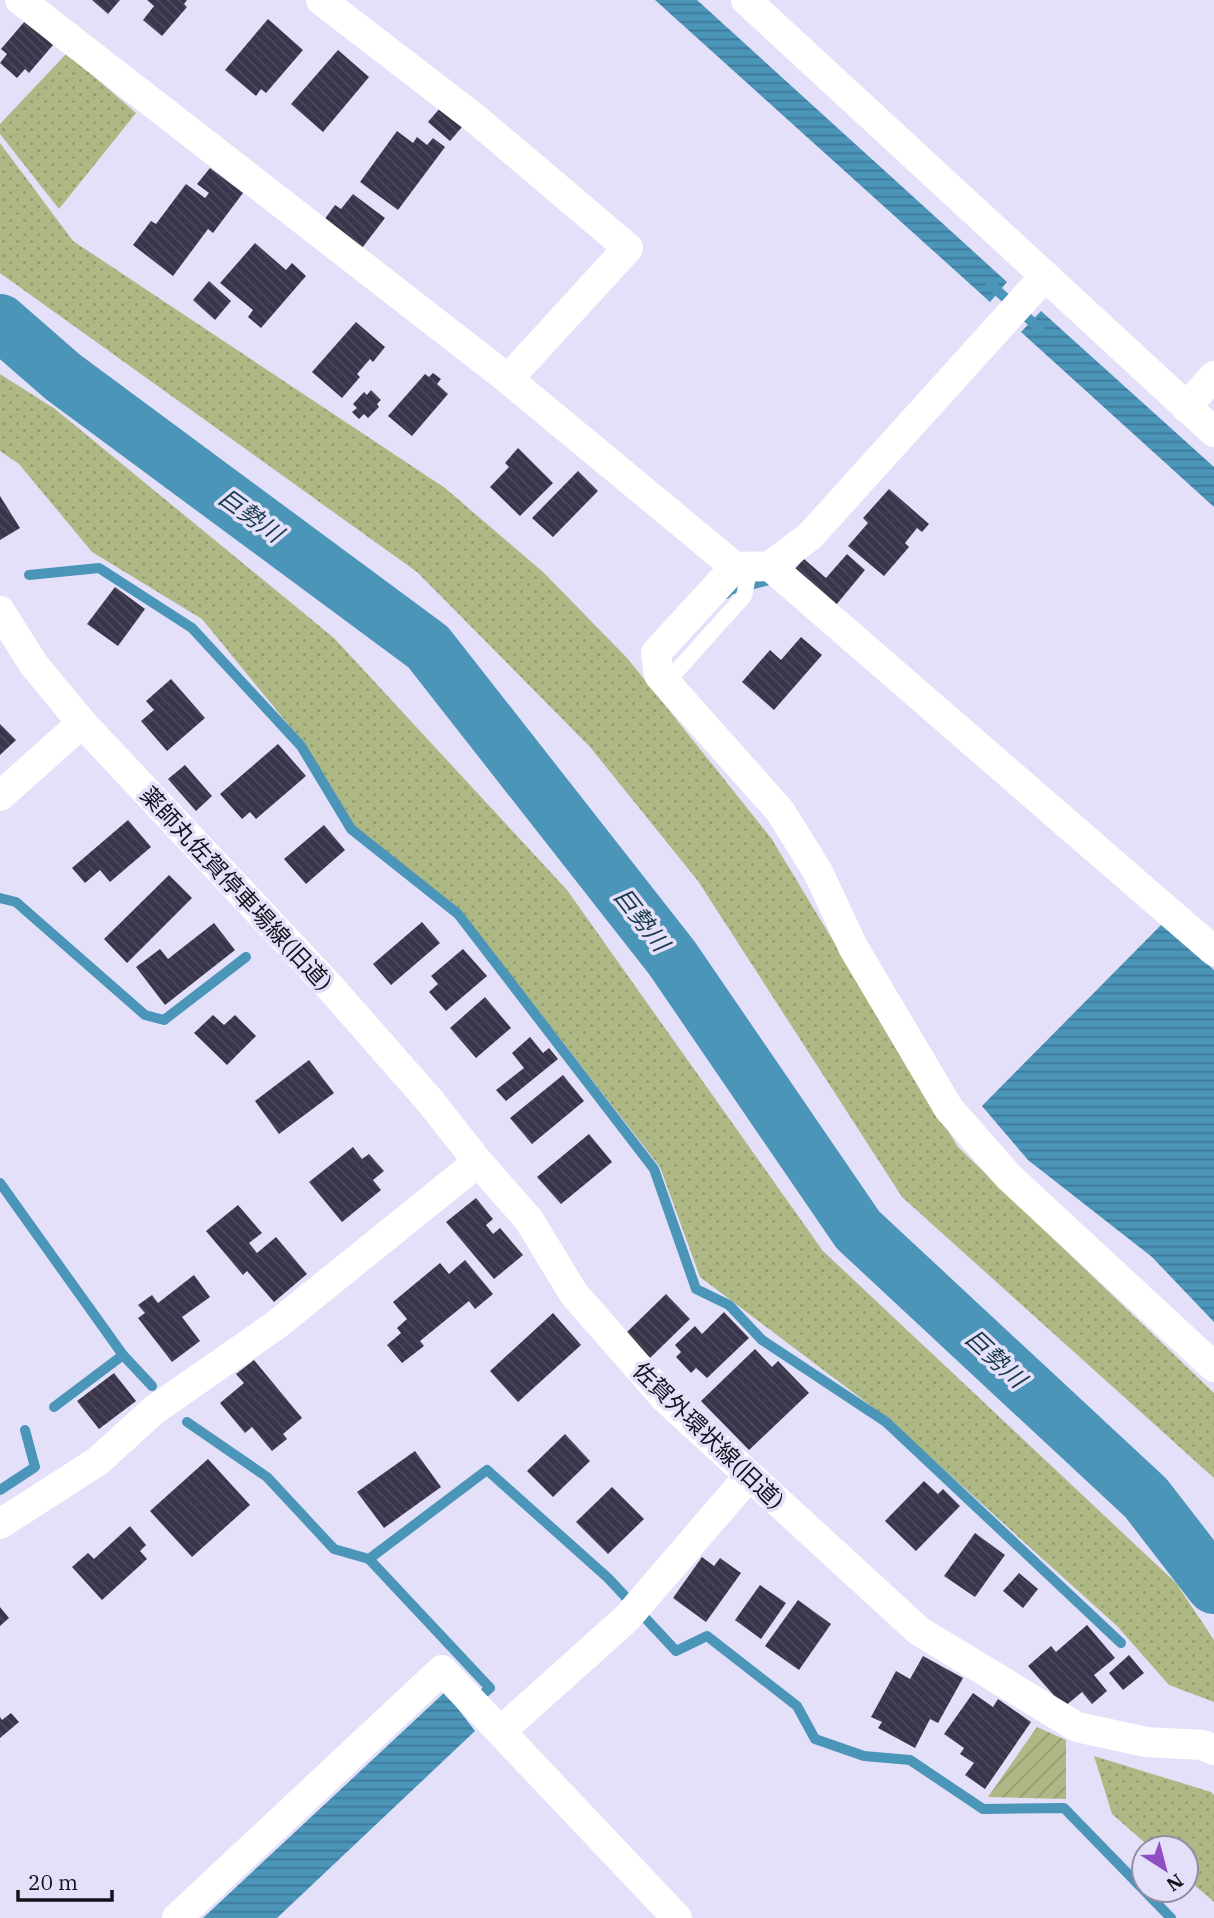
<svg xmlns="http://www.w3.org/2000/svg" width="1214" height="1918" font-family="'IBM Plex Serif','Noto Sans JP',serif">
  <style>
    .grass { fill: url(#grass-dots) }
    .garden { fill: url(#garden-furrows) }
    .water { fill: url(#water-rules) }
    .lines { fill: none; stroke-linecap: round; stroke-linejoin: round }
    .stream { stroke: #4b95b9; stroke-width: 10 }
    .river { stroke: #4b95b9; stroke-width: 56 }
    .building { fill: url(#building-back-hatch) }
    .service { stroke: #fff; stroke-width: 16 }
    .minor { stroke: #fff; stroke-width: 30 }
    .labels { text-anchor: middle; dominant-baseline: central; stroke-width: 7; stroke-linejoin: round; paint-order: stroke }
    .street-label { font-size: 23px; fill: #14121b; stroke: #e5e0fa }
    .water-label { font-size: 24px; font-style: italic; fill: #173949; stroke: #e5e0fa }
  </style>
  <defs>
    <pattern id="grass-dots" width="8" height="8" patternUnits="userSpaceOnUse" patternTransform="scale(1.75)"><rect width="8" height="8" fill="#adb884"/><path d="M2 2h.1M6 6h.1" fill="none" stroke="#949d71" stroke-width="1.8" stroke-linecap="round"/></pattern>
    <pattern id="garden-furrows" width="10" height="10" patternUnits="userSpaceOnUse" patternTransform="scale(1.75)"><rect width="10" height="10" fill="#adb884"/><path d="M-1 1l2-2M0 10L10 0M9 11l2-2" fill="none" stroke="#949d71"/></pattern>
    <pattern id="water-rules" width="6" height="5" patternUnits="userSpaceOnUse" patternTransform="scale(1.75)"><rect width="6" height="5" fill="#4b95b9"/><path d="M0 2.5h6" fill="none" stroke="#3d7896"/></pattern>
    <pattern id="building-back-hatch" width="6" height="6" patternUnits="userSpaceOnUse" patternTransform="scale(1.75)"><rect width="6" height="6" fill="#3a354a"/><path d="M-1 5l2 2M0 0l6 6M5-1l2 2" fill="none" stroke="#4d495b"/></pattern>
  </defs>
  <rect width="100%" height="100%" fill="#e5e0fa"/>
  <g class="grass">
    <path d="M67 53 136 113 59 209 0 134V124Z"/>
    <path d="M0 143 73 241 445 488 543 572 628 659 771 838 958 1147 1214 1393V1478L902 1197 698 881 590 747 417 572 0 273Z"/>
    <path d="M0 374 55 409 334 638 567 890 823 1251 1176 1583 1214 1640V1702L1169 1685 1117 1626 887 1418 700 1277 660 1167 459 909 352 826 305 745 202 619 92 552 19 464 0 451Z"/>
    <path d="M1094 1756 1211 1792 1214 1795V1902L1186 1878V1848H1151L1112 1814Z"/>
  </g>
  <path class="garden" d="M1037 1727 1066 1740V1799L988 1797Z"/>
  <g class="water">
    <path d="M655 0H697L1007 282 990 302Z"/>
    <path d="M1041 311 1214 467V507L1021 332Z"/>
    <path d="M1162 924 1214 970V1322L1152 1257 1028 1160 982 1106Z"/>
    <path d="M445 1692 475 1731 277 1918H203Z"/>
  </g>
  <g class="lines">
    <g class="stream">
      <path d="M991 285 1040 329"/>
      <path d="M29 575 99 568 192 628 301 746 351 829 458 914 654 1169 696 1289 729 1305 762 1340 886 1422 1121 1643"/>
      <path d="M726 594 730 590 773 579"/>
      <path d="M0 898 16 902 145 1015 164 1020 246 957"/>
      <path d="M0 1183 123 1355 152 1386"/>
      <path d="M54 1407 123 1355"/>
      <path d="M187 1422 267 1477 334 1549 369 1559 487 1470 608 1578 676 1651 707 1636 797 1706 815 1739 864 1756 910 1760 983 1809 1064 1808 1171 1918"/>
      <path d="M0 1490 35 1467 25 1430"/>
      <path d="M369 1559 490 1688 476 1700"/>
    </g>
    <path class="river" d="M0 322 63 377 428 647 672 958 858 1230 1146 1498 1214 1586"/>
  </g>
  <g class="building">
    <path d="M92 0H120L108 14Z"/>
    <path d="M147 0H187L184 4 187 7 162 36 143 20 154 6Z"/>
    <path d="M268 19 303 50 266 93 261 89 256 96 225 70Z"/>
    <path d="M25 21 53 45 29 73 25 69 17 78 0 63 7 54 1 49Z"/>
    <path d="M338 50 369 77 323 132 291 104Z"/>
    <path d="M440 108 462 127 450 141 428 122Z"/>
    <path d="M397 131 413 143 417 137 427 145 433 138 445 147 398 210 360 182Z"/>
    <path d="M210 168 243 193 213 233 208 229 173 276 133 245 151 221 156 224 186 184 205 198 209 193 197 184Z"/>
    <path d="M353 194 385 218 362 248 324 220 335 205 341 209Z"/>
    <path d="M255 243 286 270 292 263 306 276 261 328 248 317 253 310 220 283Z"/>
    <path d="M209 281 231 301 215 320 193 300Z"/>
    <path d="M356 322 385 347 373 362 370 359 357 374 360 377 342 398 312 372Z"/>
    <path d="M433 373 441 379 437 384 448 394 412 436 388 416 425 374 429 377Z"/>
    <path d="M371 390 381 400 377 404 379 407 368 418 364 414 359 419 352 412 357 408 353 404 364 392 367 395Z"/>
    <path d="M518 448 553 483 520 516 490 487 509 467 505 463Z"/>
    <path d="M578 471 598 491 553 537 532 518Z"/>
    <path d="M889 489 929 524 922 532 917 528 905 543 909 547 884 576 848 546 868 523 863 518Z"/>
    <path d="M0 496 20 528 0 540Z"/>
    <path d="M847 554 865 570 836 605 794 570 804 559 826 578Z"/>
    <path d="M115 587 145 609 118 646 87 624Z"/>
    <path d="M801 637 822 655 774 710 742 682 770 650 781 660Z"/>
    <path d="M171 679 205 718 167 751 141 721 154 710 146 701Z"/>
    <path d="M0 724 16 740 0 755Z"/>
    <path d="M278 744 306 776 256 819 250 812 242 819 220 794Z"/>
    <path d="M185 765 212 796 196 811 168 779Z"/>
    <path d="M128 820 151 847 110 882 100 870 85 883 72 868Z"/>
    <path d="M324 825 345 850 306 884 284 859Z"/>
    <path d="M169 875 192 898 127 963 104 939Z"/>
    <path d="M422 922 440 943 391 985 373 964Z"/>
    <path d="M214 923 235 950 165 1005 136 967 160 949 168 959Z"/>
    <path d="M463 949 487 976 446 1011 429 992 438 984 431 976Z"/>
    <path d="M485 997 511 1028 476 1058 450 1028Z"/>
    <path d="M213 1015 224 1025 235 1015 256 1036 227 1065 194 1033Z"/>
    <path d="M530 1037 543 1053 549 1048 558 1059 506 1101 496 1090 524 1068 512 1053Z"/>
    <path d="M309 1060 334 1093 279 1134 255 1101Z"/>
    <path d="M563 1075 584 1101 532 1144 510 1118Z"/>
    <path d="M589 1134 612 1162 561 1204 537 1177Z"/>
    <path d="M353 1147 362 1159 369 1154 384 1171 373 1180 381 1190 342 1222 309 1182Z"/>
    <path d="M476 1198 493 1219 486 1225 493 1234 500 1228 523 1255 494 1279 446 1222Z"/>
    <path d="M238 1205 262 1233 249 1243 257 1253 276 1237 307 1274 274 1302 247 1271 243 1275 206 1231Z"/>
    <path d="M465 1260 493 1294 475 1309 469 1301 420 1341 424 1346 402 1363 387 1345 401 1333 397 1328 407 1319 393 1302 440 1263 449 1274Z"/>
    <path d="M194 1275 210 1297 182 1317 200 1341 172 1362 138 1318 145 1313 138 1305 152 1295 158 1303Z"/>
    <path d="M666 1294 690 1319 650 1358 626 1333Z"/>
    <path d="M724 1312 749 1338 707 1378 696 1368 691 1373 676 1357 681 1352 675 1345 695 1326 702 1334Z"/>
    <path d="M553 1313 581 1345 518 1402 490 1371Z"/>
    <path d="M755 1349 772 1367 778 1361 809 1393 749 1450 701 1401Z"/>
    <path d="M254 1360 302 1418 283 1434 287 1439 272 1451 252 1427 245 1433 220 1403 244 1383 236 1374Z"/>
    <path d="M114 1373 136 1401 99 1429 77 1401Z"/>
    <path d="M565 1434 590 1461 553 1497 527 1471Z"/>
    <path d="M415 1451 441 1487 384 1528 357 1492Z"/>
    <path d="M208 1459 250 1505 192 1557 150 1511Z"/>
    <path d="M924 1481 938 1494 943 1489 960 1506 916 1551 885 1521Z"/>
    <path d="M612 1487 644 1519 608 1554 576 1522Z"/>
    <path d="M130 1526 146 1545 140 1551 147 1559 102 1600 72 1567 88 1553 94 1559Z"/>
    <path d="M975 1533 1005 1555 975 1597 944 1576Z"/>
    <path d="M702 1557 714 1566 720 1558 741 1573 706 1622 673 1598Z"/>
    <path d="M1019 1573 1038 1589 1023 1608 1003 1591Z"/>
    <path d="M760 1585 786 1603 761 1639 735 1620Z"/>
    <path d="M798 1600 831 1624 799 1670 765 1646Z"/>
    <path d="M0 1607 9 1618 0 1626Z"/>
    <path d="M1087 1625 1115 1658 1094 1675 1107 1691 1092 1704 1082 1692 1064 1707 1028 1666 1051 1646 1056 1652Z"/>
    <path d="M1129 1655 1144 1673 1123 1690 1109 1673Z"/>
    <path d="M923 1656 963 1678 938 1723 930 1719 915 1748 878 1728 882 1722 871 1717 896 1671 910 1679Z"/>
    <path d="M973 1693 993 1707 998 1699 1031 1722 985 1789 965 1775 974 1763 960 1754 964 1748 944 1734Z"/>
    <path d="M11 1713 19 1722 0 1738V1717L2 1720Z"/>
  </g>
  <g class="lines">
    <path class="service" d="M666 683 744 596 750 567"/>
    <g class="minor">
      <path d="M20 0 508 379 735 567 770 566 810 536 1045 276"/>
      <path d="M321 0 477 120 628 248 508 379"/>
      <path d="M746 0 1214 432"/>
      <path d="M1186 407 1214 376"/>
      <path d="M770 566 1214 951"/>
      <path d="M735 567 656 653 659 675 780 811 818 872 853 947 949 1109 1009 1177 1214 1367"/>
      <path d="M0 611 34 665 82 723 329 986 430 1101 478 1162 529 1220 574 1294 666 1399 919 1631 1077 1727 1146 1742 1203 1745 1214 1750"/>
      <path d="M0 796 82 723"/>
      <path d="M0 1524 98 1461 154 1410 276 1325 478 1162"/>
      <path d="M501 1731 627 1618 749 1476"/>
      <path d="M177 1918 442 1670 677 1918"/>
    </g>
  </g>
  <g class="labels">
    <g class="street-label">
      <text transform="translate(237 888) rotate(47)">薬師丸佐賀停車場線(旧道)</text>
      <text transform="translate(709 1435) rotate(44)">佐賀外環状線(旧道)</text>
    </g>
    <g class="water-label">
      <text transform="translate(251 515) rotate(36)">巨勢川</text>
      <text transform="translate(642 919) rotate(52)">巨勢川</text>
      <text transform="translate(996 1358) rotate(43)">巨勢川</text>
    </g>
  </g>
  <g transform="translate(1165 1869) rotate(144)"><circle r="33" fill="#e5e0fa" stroke="#918ea1" stroke-width="2"/>
  <path d="M0-5L12 26L0 18L-12 26Z" fill="#8f4ec3"/>
  <text y="-10" font-size="19" font-weight="bold" text-anchor="middle" fill="#14121b">N</text>
  </g>
  <path d="M18 1890v10h94v-10" fill="none" stroke="#14121b" stroke-width="3.5"/>
  <text x="28" y="1890" font-size="21" fill="#14121b" stroke="#e5e0fa" stroke-width="5" paint-order="stroke">20 m</text>
</svg>
